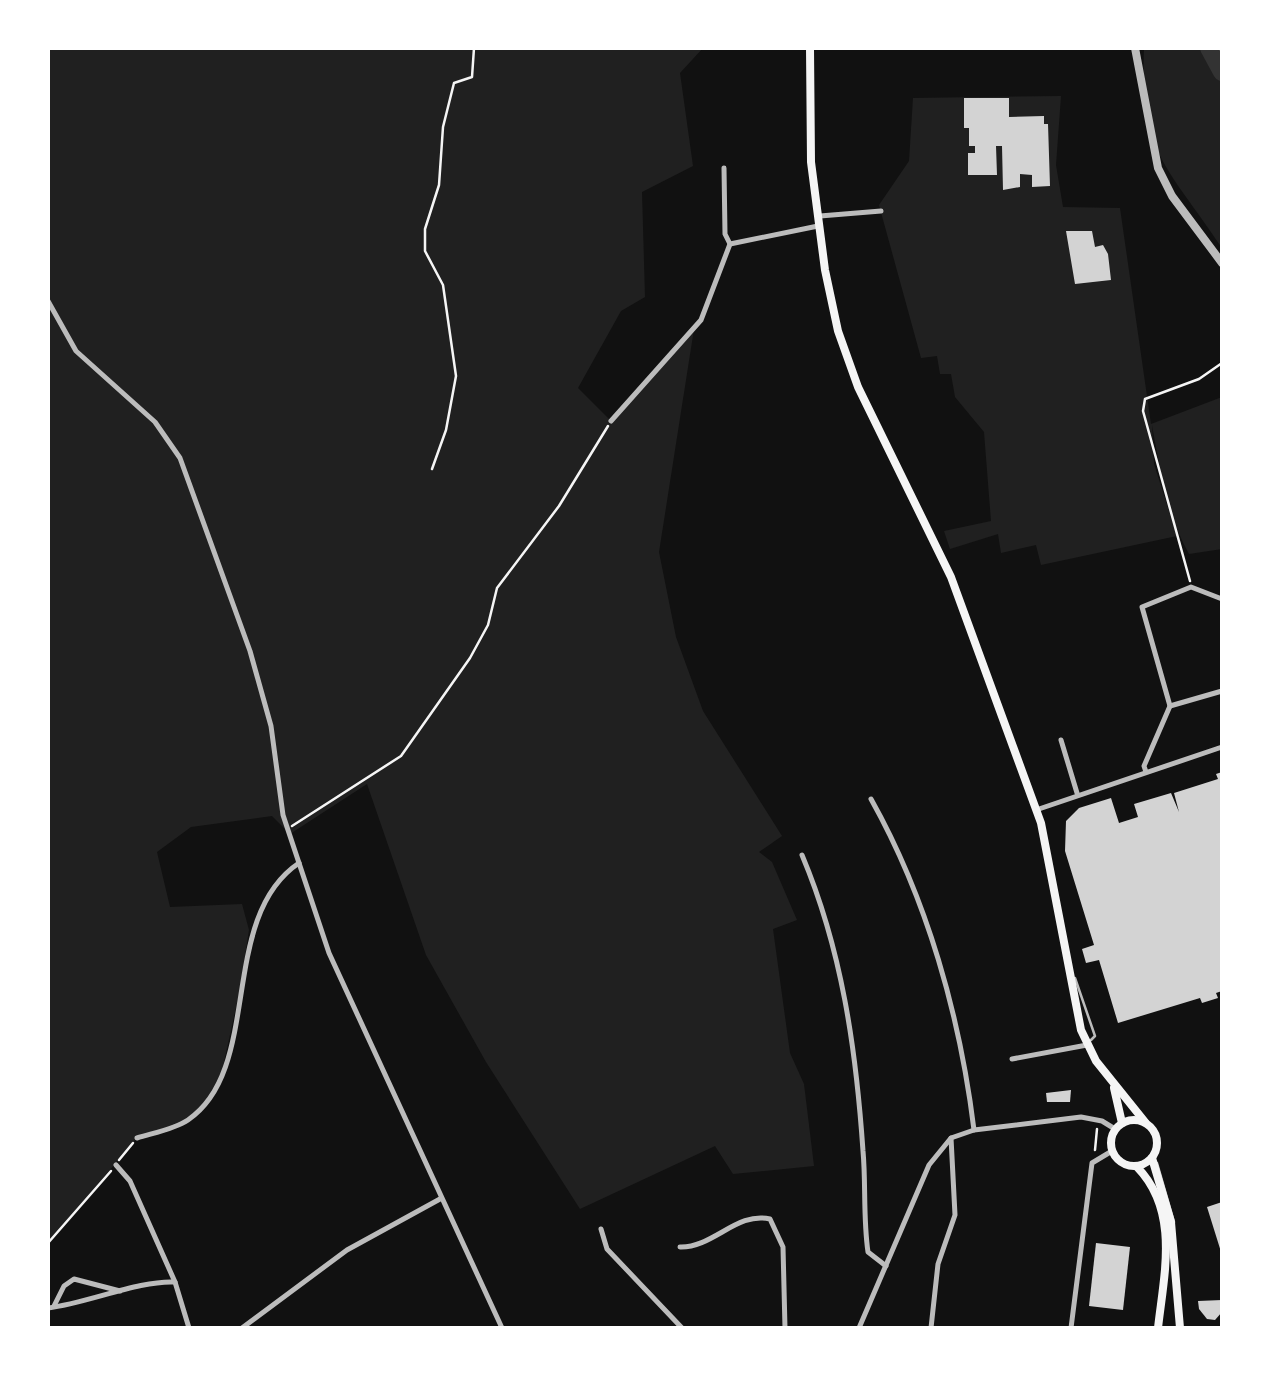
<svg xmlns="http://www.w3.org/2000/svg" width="1270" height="1376" font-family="Karla,sans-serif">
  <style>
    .green { fill: #202020 }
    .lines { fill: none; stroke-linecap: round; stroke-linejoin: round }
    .river { stroke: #333; stroke-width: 18 }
    .building { fill: #d3d3d3 }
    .path { stroke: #f5f5f5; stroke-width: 2.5 }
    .service { stroke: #bcbcbc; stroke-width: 2.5 }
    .minor { stroke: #bcbcbc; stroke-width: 5 }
    .tertiary { stroke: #bcbcbc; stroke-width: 8 }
    .secondary { stroke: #f5f5f5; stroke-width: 8 }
  </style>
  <rect width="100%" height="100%" fill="#111"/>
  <g class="green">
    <path d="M48 48H703L680 73 693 166 642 192 645 297 621 311 578 388 611 421 694 329 659 552 676 637 703 711 782 836 759 852 772 862 797 920 773 929 790 1053 804 1084 814 1166 733 1174 715 1146 580 1209 486 1062 426 955 367 784 290 834 272 816 191 827 157 852 170 907 242 904 249 930 239 994 222 1071 205 1103 187 1121 137 1138 48 1243Z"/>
    <path d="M1144 48H1222V248C1167 165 1140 155 1144 48Z"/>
    <path d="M1061 96 1056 165 1063 207 1120 208 1151 424 1222 397V549L1189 554C1167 515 1160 469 1152 425L1154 464 1177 536 1041 565 1036 545 1001 553 998 534 950 549 944 531 991 521 984 432 955 397 951 374H940L937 356 921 358 879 205 909 161 913 98Z"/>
  </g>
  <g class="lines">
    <path class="river" d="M1209 48 1222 72"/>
  </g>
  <g class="building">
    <path d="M964 98H1009V117L1044 116V124H1048L1050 186 1032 187V175L1020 174V187L1003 190 1002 146H996L997 175H968V153H975V146H969V128H964Z"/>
    <path d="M1066 231H1092L1095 247 1103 245 1108 254 1111 280 1075 284Z"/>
    <path d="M1222 772V991L1216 993 1218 998 1202 1003 1200 998 1118 1023 1099 960 1086 963 1082 949 1094 945 1065 851 1066 821 1079 808 1111 798 1119 823 1138 817 1134 804 1171 793 1179 812 1174 793 1218 779 1216 774Z"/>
    <path d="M1071 1090 1070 1102H1047L1046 1093Z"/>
    <path d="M1222 1202V1255L1207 1207Z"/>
    <path d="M1096 1243 1130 1247 1123 1310 1089 1306Z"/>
    <path d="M1222 1300V1312L1215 1320 1207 1319 1199 1309 1198 1301Z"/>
  </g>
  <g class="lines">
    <g class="path">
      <path d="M1220 48 1222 52"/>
      <path d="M432 469 446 430 456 376 443 285 425 251V229L439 185 443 127 454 83 472 77 474 48"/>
      <path d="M1190 581 1143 411 1145 399 1199 379 1222 363"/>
      <path d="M292 826 401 756 470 658 488 625 497 588 559 506 608 426"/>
      <path d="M1095 1150 1097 1129"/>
      <path d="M119 1160 133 1143"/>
      <path d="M48 1243 111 1171"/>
    </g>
    <g class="service">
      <path d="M1075 978 1095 1036 1091 1040"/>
      <path d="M1157 1163 1174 1222"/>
    </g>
    <g class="minor">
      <path d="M724 168 725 234 730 244"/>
      <path d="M820 216 881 211"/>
      <path d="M48 301 76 351 155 422 180 458 250 651 271 726 283 815 329 953 502 1328"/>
      <path d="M611 421 701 320 730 244 818 226"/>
      <path d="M1170 706 1222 691"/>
      <path d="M1061 740 1077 793"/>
      <path d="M1146 772 1144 766 1170 706 1142 607 1191 587 1222 599"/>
      <path d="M871 799C927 899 960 1016 974 1130"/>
      <path d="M1036 810 1222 747"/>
      <path d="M802 855C842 950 856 1049 863 1151 866 1184 863 1218 868 1252L886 1266"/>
      <path d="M1012 1059 1087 1045"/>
      <path d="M137 1138C153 1133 175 1129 188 1120 264 1068 217 918 299 863"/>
      <path d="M116 1165 130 1181 175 1282"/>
      <path d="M601 1229 607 1249 682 1328"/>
      <path d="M680 1247C713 1248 737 1211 770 1219L783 1247 785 1328"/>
      <path d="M54 1306 64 1286 74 1279 120 1291"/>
      <path d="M48 1308C88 1303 140 1280 175 1282L189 1328"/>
      <path d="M242 1328 347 1250 440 1199"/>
      <path d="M859 1328 929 1165 951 1138 974 1130 1081 1117 1102 1121 1115 1129"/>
      <path d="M931 1328 938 1264 955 1215 951 1138"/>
      <path d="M1071 1328 1092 1163 1112 1151"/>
    </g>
    <path class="tertiary" d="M1135 48 1158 168 1172 196 1222 263"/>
    <g class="secondary">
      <path d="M810 48 811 162 825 270 838 331 858 387 951 577 1041 823 1081 1030 1096 1061 1145 1122"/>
      <path d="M1114 1088 1122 1123"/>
      <circle cx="1134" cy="1143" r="23"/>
      <path d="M1152 1158 1171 1222 1180 1328"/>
      <path d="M1137 1167C1180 1211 1164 1274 1158 1328"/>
    </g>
  </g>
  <rect width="1270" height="1376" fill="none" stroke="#ffffff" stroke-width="100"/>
</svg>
